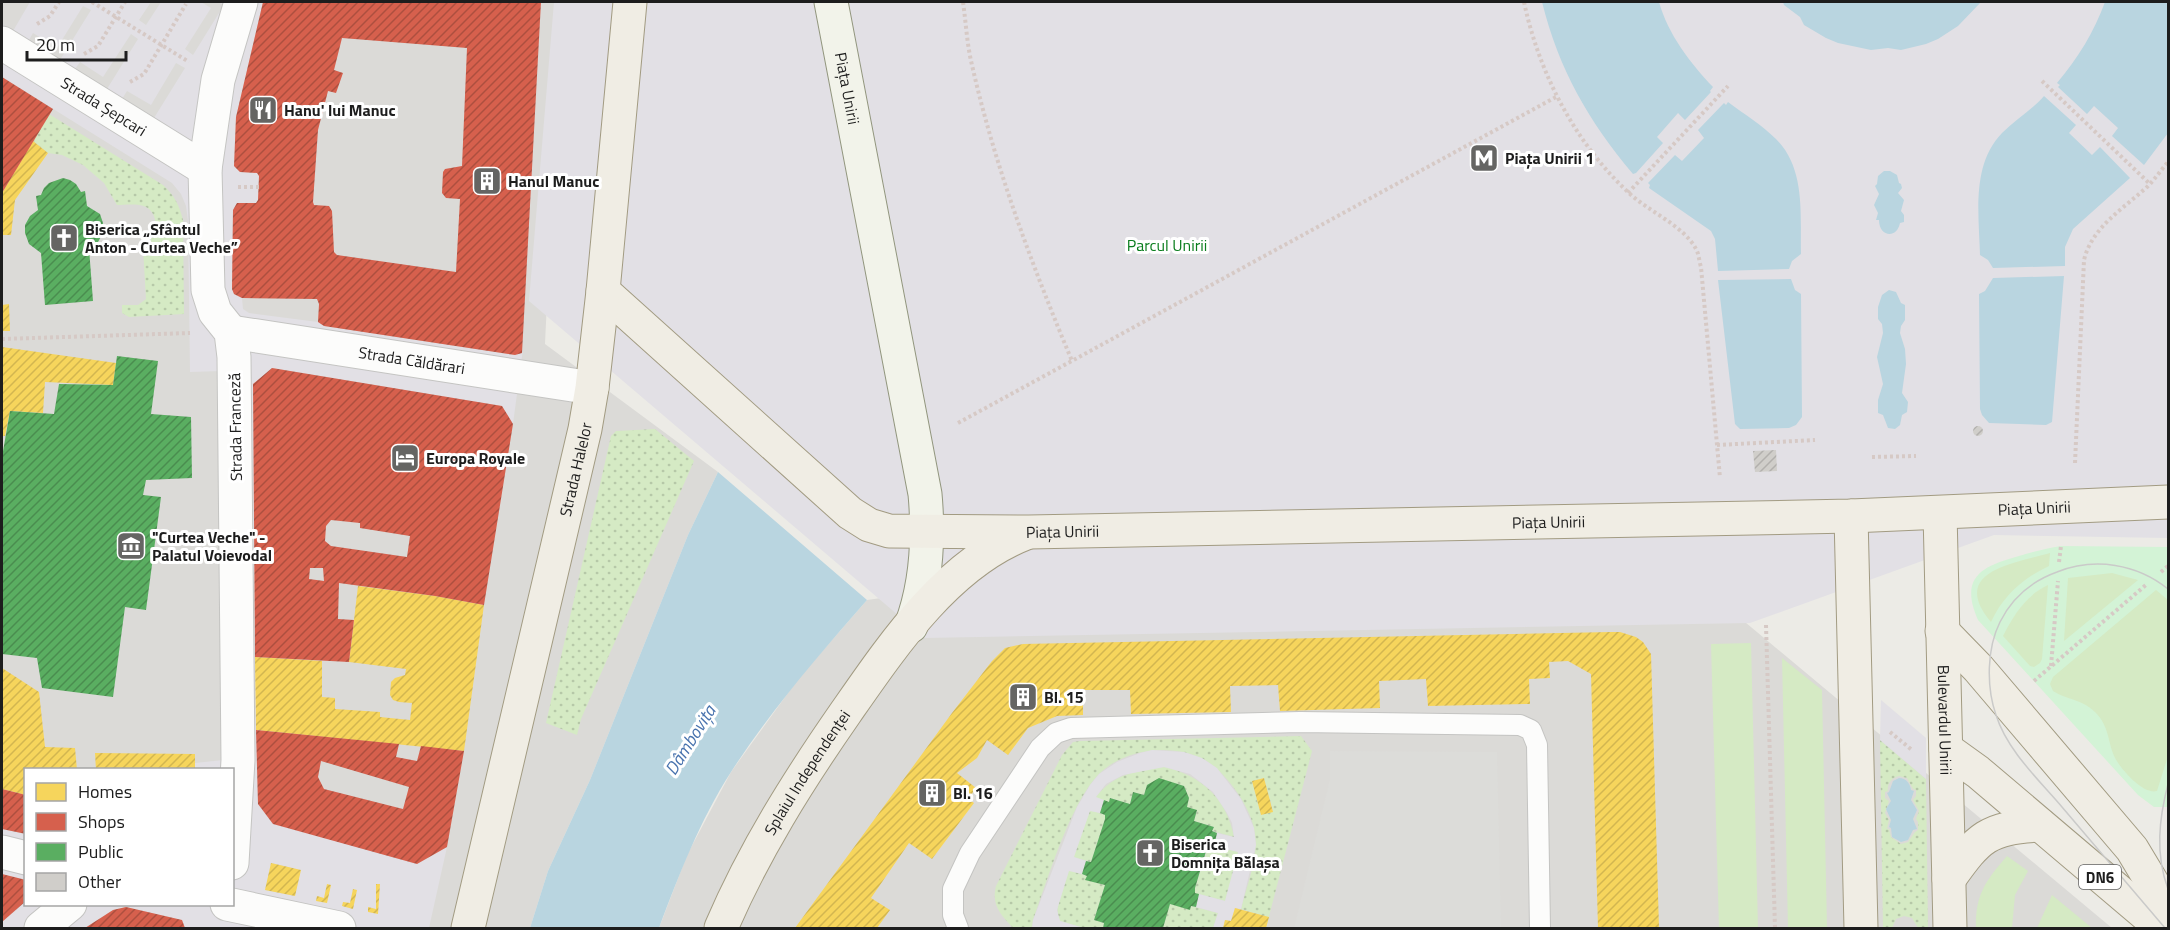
<svg xmlns="http://www.w3.org/2000/svg" width="2170" height="930" font-family="'Titillium Web',sans-serif">
  <style>
    .residential { fill: #dbdad7; fill-rule: evenodd }
    .grass { fill: url(#grass-dots); fill-rule: evenodd }
    .park { fill: #d3f3d6 }
    .garden { fill: #d5eac4 }
    .parking { fill: #dcdcd9 }
    .plaza { fill: #e2e0e5; fill-rule: evenodd }
    .water { fill: #b9d5e0 }
    .homes { fill: url(#homes-hatch) }
    .shops { fill: url(#shops-hatch); fill-rule: evenodd }
    .public { fill: url(#public-hatch) }
    .building { fill: url(#building-hatch) }
    .lines { fill: none; stroke-linecap: round; stroke-linejoin: round }
    .lane-casing { stroke: #c4c4c2; stroke-width: 22 }
    .street-casing { stroke: #c4c4c2; stroke-width: 35 }
    .secondary-casing { stroke: #92967e; stroke-width: 35 }
    .primary-casing { stroke: #a29b82; stroke-width: 35 }
    .path { stroke: #d6c9c5; stroke-width: 4; stroke-dasharray: 3 3; stroke-linecap: butt }
    .lane { stroke: #fcfcfb; stroke-width: 20 }
    .street { stroke: #fcfcfb; stroke-width: 33 }
    .secondary { stroke: #f2f3ea; stroke-width: 33 }
    .primary { stroke: #f0ede4; stroke-width: 33 }
    .tram { stroke: #cacac9; stroke-width: 1.5 }
    .labels { text-anchor: middle; dominant-baseline: central; stroke-width: 6; stroke-linejoin: round; paint-order: stroke }
    .shield { fill: #fff; stroke: #616161; stroke-width: 1.5 }
    .shield-label { font-size: 15px; font-weight: bold; fill: #1d1d1d }
    .street-label { font-size: 16px; fill: #1d1d1d; stroke: #fff }
    .poi-label { font-size: 16px; font-weight: bold; fill: #1d1d1d; stroke: #fff; text-anchor: start }
    .park-label { font-size: 16px; fill: #0a7d1d; stroke: #fff }
    .water-label { font-size: 18px; font-style: italic; fill: #4973ae; stroke: #fff }
  </style>
  <defs>
    <pattern id="grass-dots" width="8" height="8" patternUnits="userSpaceOnUse" patternTransform="scale(1.5)"><rect width="8" height="8" fill="#d5eac4"/><path d="M2 2h.1M6 6h.1" fill="none" stroke="#b6c8a8" stroke-width="1.8" stroke-linecap="round"/></pattern>
    <pattern id="homes-hatch" width="6" height="6" patternUnits="userSpaceOnUse" patternTransform="scale(1.5)"><rect width="6" height="6" fill="#f6d55c"/><path d="M-1 1l2-2M0 6l6-6M5 7l2-2" fill="none" stroke="#d2b650"/></pattern>
    <pattern id="shops-hatch" width="6" height="6" patternUnits="userSpaceOnUse" patternTransform="scale(1.5)"><rect width="6" height="6" fill="#d6604d"/><path d="M-1 1l2-2M0 6l6-6M5 7l2-2" fill="none" stroke="#ad4f3f"/></pattern>
    <pattern id="public-hatch" width="6" height="6" patternUnits="userSpaceOnUse" patternTransform="scale(1.5)"><rect width="6" height="6" fill="#5aae61"/><path d="M-1 1l2-2M0 6l6-6M5 7l2-2" fill="none" stroke="#4a8d4f"/></pattern>
    <pattern id="building-hatch" width="6" height="6" patternUnits="userSpaceOnUse" patternTransform="scale(1.5)"><rect width="6" height="6" fill="#d0ceca"/><path d="M-1 1l2-2M0 6l6-6M5 7l2-2" fill="none" stroke="#b2b0ad"/></pattern>
  </defs>
  <rect width="100%" height="100%" fill="#ecebe6"/>
  <g class="residential">
    <path d="M2 2H561L545 344 718 472 688 535 590 780 548 871 530 928H2ZM26 770H232V904H26Z"/>
    <path d="M1673 562 2112 928H659L687 855 731 772 798 679 867 600 1061 573Z"/>
  </g>
  <g class="grass">
    <path d="M49 114 163 185C175 196 179 205 183 220L184 314 129 317 122 313V305H138L146 299 143 248C155 240 162 216 146 207 138 203 125 205 117 205L104 183 83 165 62 155 48 153 33 141Z"/>
    <path d="M655 429 694 461 581 719 577 735 546 723 611 436 616 431Z"/>
    <path d="M1301 736 1312 751 1266 928 1268 917 1241 909C1247 884 1260 855 1254 829 1250 805 1223 768 1201 758 1169 743 1123 749 1098 775 1070 804 1047 881 1033 920L1032 928H1013C1001 915 991 905 996 886L1062 755 1073 742 1080 741ZM1264 778 1273 811 1261 815 1252 781Z"/>
    <path d="M1880 740 1926 779 1928 928H1918L1912 918 1904 916 1896 919 1892 928H1883ZM1899 776 1907 778 1913 789 1916 790V796L1913 800 1919 811 1916 819 1918 822V830L1915 832 1908 842 1901 844 1891 837 1889 829H1887L1889 820 1885 813 1889 801 1885 798V792L1888 791C1887 783 1892 778 1899 776Z"/>
    <path d="M1164 767C1201 775 1227 799 1234 837L1212 831 1214 827 1194 821 1197 811 1187 807 1189 798 1184 786C1171 782 1160 778 1147 785L1144 795 1133 792 1130 804 1110 798 1109 802 1095 798C1115 773 1134 772 1164 767Z"/>
    <path d="M1090 810 1105 815V819L1091 862 1073 857Z"/>
    <path d="M1209 845 1239 852 1225 901 1195 893V888Z"/>
    <path d="M1069 870 1087 876 1086 880 1105 885 1094 920 1104 923 1103 928H1084L1060 921C1053 906 1064 885 1069 870Z"/>
    <path d="M1170 904 1190 909 1191 906 1218 913 1213 928H1163Z"/>
  </g>
  <path class="park" d="M2061 546 2168 547V807H2154L2138 795 1978 620C1959 577 1982 566 2019 556 2033 552 2047 548 2061 546Z"/>
  <g class="garden">
    <path d="M2050 553 2049 566C2023 578 2003 596 1991 622 1948 571 2015 563 2050 553Z"/>
    <path d="M2112 573 2138 580 2064 641 2068 578Z"/>
    <path d="M2048 585 2042 659 2040 663 2034 667 2030 666 2003 636C2013 616 2026 595 2048 585Z"/>
    <path d="M2156 590 2168 600V756L2157 791C2143 795 2121 769 2115 758 2107 741 2110 727 2095 712 2082 699 2067 700 2053 691L2050 684 2053 677Z"/>
    <path d="M1751 643 1758 928H1719L1711 644Z"/>
    <path d="M1782 658 1822 690 1827 928H1788Z"/>
    <path d="M2007 856 2028 871 2015 895 2012 928H1976C1975 895 1986 880 2007 856Z"/>
    <path d="M2052 895 2092 928H2037Z"/>
  </g>
  <path class="parking" d="M1330 751 1497 752 1501 928H1294L1330 779Z"/>
  <g class="plaza">
    <path d="M30 2H151L139 20 146 25 161 2H201L211 8 185 49 193 55 224 5 218 2H263L236 117 234 166 240 172 257 173 259 176 258 200 256 203H237L233 210 232 289 234 294 242 298 243 309 249 313 318 322 324 326 515 355 522 353 523 349 513 424 502 406 273 368 253 384 255 657 258 804 417 864 447 847 429 928H185L182 920 126 907 113 910 85 928H2V922L25 901 26 904H232V770L195 769V763L223 760 221 371 190 372 188 221 186 206 181 194 172 183 2 77V24L13 31ZM83 6 91 10 60 60 29 40 33 33 57 48ZM131 34 138 39 107 89 75 69 80 62 103 77ZM176 63 185 68 154 118 122 99 127 91 151 105ZM272 863 300 870 295 896 265 890Z"/>
    <path d="M554 2H2168V538L1994 535 1750 623 925 638 529 301Z"/>
    <path d="M1881 700 1926 738V779L1880 740Z"/>
    <path d="M1152 750 1184 752 1202 758 1217 768 1241 799 1254 828 1256 845 1241 909 1235 908 1231 921 1225 920 1223 928H1213L1218 913 1196 907 1199 894 1225 901 1238 852 1214 846 1217 833 1234 837 1232 823 1227 813 1213 792 1190 774 1164 767 1123 775 1106 784 1096 797 1104 800 1100 813 1090 811 1074 857 1086 861 1082 874 1069 871 1057 910 1060 921 1084 928H1032L1033 920 1077 807 1090 785 1099 774 1117 762 1140 753Z"/>
    <path d="M2 829 25 834V880L2 874Z"/>
  </g>
  <g class="water">
    <path d="M1542 2H1659C1668 34 1690 63 1713 87L1710 91 1711 92 1685 120 1678 113 1657 137 1663 143 1636 173 1633 174C1588 120 1559 70 1542 2Z"/>
    <path d="M1783 2H1981L1958 26 1938 39 1926 44 1901 50 1888 48 1871 50 1838 43 1826 38 1804 25 1800 17 1784 5Z"/>
    <path d="M2105 2H2168V133L2144 165 2112 136 2118 128 2094 106 2087 114 2058 87 2060 85 2057 83C2078 58 2094 32 2105 2Z"/>
    <path d="M2044 96 2076 125 2069 133 2092 155 2100 147 2130 178 2073 229 2065 247V266L1993 268 1988 260 1980 255C1979 215 1971 165 2002 133 2015 120 2031 111 2044 96Z"/>
    <path d="M1728 102C1744 114 1762 125 1776 139 1806 169 1800 215 1801 254L1792 261 1789 269 1718 271 1715 239 1711 231 1649 188 1650 185 1648 183 1675 155 1682 161 1704 138 1698 130 1724 103 1726 105Z"/>
    <path d="M1884 171H1890L1897 175 1899 183 1901 184 1902 188 1898 193 1904 200 1901 211 1904 215V222L1900 223C1897 239 1879 237 1879 220H1876L1878 213 1874 205 1879 194 1875 186 1877 184 1878 176Z"/>
    <path d="M2064 276 2052 422 2046 425 1989 423 1982 415 1980 409 1979 294 1985 291 1993 278Z"/>
    <path d="M1791 279 1795 290 1801 294 1802 417 1796 425 1789 428 1740 429 1735 424 1718 280Z"/>
    <path d="M1889 290 1896 292 1901 303 1905 305V320L1901 326 1900 333 1905 349 1906 364 1902 393 1908 402 1907 412 1902 415 1900 425 1895 429 1888 428 1883 415 1878 413V400L1883 384 1877 357 1883 333 1882 324 1878 319V307L1882 295Z"/>
    <path d="M718 472 867 600C819 655 771 710 731 772 700 820 679 875 659 928H530L548 871 590 780 688 535Z"/>
    <path d="M1899 778C1906 778 1910 783 1911 790L1914 791 1911 800 1917 810 1913 819 1917 829 1913 830 1908 840 1901 842 1892 837 1891 828 1889 827 1891 820 1886 809 1891 801 1887 793 1889 792 1893 781Z"/>
  </g>
  <g class="homes">
    <path d="M33 141 48 153 15 200 11 235H2V193Z"/>
    <path d="M9 304 10 331H2V305Z"/>
    <path d="M2 347 116 363 113 385 45 382 43 413 10 411 5 436H2Z"/>
    <path d="M358 586 435 596 484 605 464 751 256 730 255 657 322 661V697L335 698V709L380 712V717L410 720 412 703 399 702 393 700 390 695 391 682 395 678 405 675 406 669 349 662Z"/>
    <path d="M1611 632H1620L1636 637 1643 642 1651 654 1659 928H1598L1591 674 1568 661 1549 662 1550 678 1529 679 1530 704 1428 706 1426 679 1379 681 1380 708 1280 711 1278 685 1230 686 1231 712 1131 714 1130 690H1083V715L1057 716 1028 728 1008 755 987 740 977 758 957 773 976 788 968 799 974 803 932 859 909 843 871 898 890 910 877 928H795L952 713 992 661 1005 648 1023 644Z"/>
    <path d="M2 668 39 692 45 747 75 748 77 770H26V795L2 789Z"/>
    <path d="M95 753 195 754V770H96Z"/>
    <path d="M1264 778 1273 812 1261 815 1252 781Z"/>
    <path d="M271 863 301 870 295 896 265 890Z"/>
    <path d="M327 884 331 885 327 903 316 901 317 896 324 898Z"/>
    <path d="M376 884H380L378 914 368 912V907L376 909Z"/>
    <path d="M353 889 357 890 353 909 342 906 343 902 350 903Z"/>
    <path d="M1235 908 1269 917 1266 928H1223L1225 920 1231 921Z"/>
  </g>
  <g class="shops">
    <path d="M263 2H541L522 353 515 355 324 326 318 322 319 304 317 299 242 298 234 294 232 289 233 210 237 203H256L258 200 259 176 257 173 240 172 234 166 236 117ZM342 38 467 48 462 166 445 169 443 172 442 193 446 198 460 199 456 272 337 255 334 252 332 211 329 206 314 205 313 202 318 130 328 91 336 93 343 73 334 70Z"/>
    <path d="M2 77 53 109 2 193Z"/>
    <path d="M272 368 502 406 513 424 484 605 435 596 339 583 338 619 354 620 349 662 255 657 253 384ZM331 520 360 523V528L410 536 407 557 331 546 325 541 326 526ZM310 568H323L324 581 309 579Z"/>
    <path d="M256 730 399 744 396 757 417 761 421 746 464 751 447 847 417 864 273 824 258 804ZM321 761 409 787 403 809 324 789 318 777Z"/>
    <path d="M2 789 26 795V834L2 829Z"/>
    <path d="M2 874 26 880V901L2 922Z"/>
    <path d="M126 907 182 920 185 928H85L113 910Z"/>
  </g>
  <g class="public">
    <path d="M63 178 70 180 76 184 81 192 85 191 87 206 100 214 103 223V233L98 242 89 248 93 301 45 305 41 253 29 244 25 233V225L30 216 38 210 36 196 41 195 44 188 49 183Z"/>
    <path d="M117 356 158 361 151 414 191 417 192 478 146 480 143 495 161 497 146 610 125 607 113 697 42 688 37 658 2 654V457L10 411 54 414 59 384 113 385Z"/>
    <path d="M1159 778 1184 786 1189 798 1187 807 1197 810 1194 821 1214 827 1212 831 1217 833 1214 846 1209 845 1207 848 1195 888V893L1199 894 1196 907 1191 906 1190 910 1170 904 1163 928H1103L1104 923 1094 920 1105 885 1085 880 1087 876 1082 874 1086 861 1091 862 1092 859 1105 819V815L1100 813 1104 800 1109 802 1110 798 1130 804 1133 792 1144 795 1147 785Z"/>
  </g>
  <g class="building">
    <circle cx="1978" cy="431" r="5"/>
    <path d="M1776 450 1777 471 1755 472 1753 451Z"/>
  </g>
  <g class="lines">
    <g class="lane-casing">
      <path id="lane" d="M958 928 953 915V889L970 853 1040 748 1056 733 1071 728 1300 722 1520 725 1531 730 1537 745 1540 928"/>
    </g>
    <g class="street-casing">
      <g id="street">
        <path id="s1" d="M2 43 205 169"/>
        <path id="s2" d="M231 332 592 388"/>
        <path d="M2 852 26 858"/>
        <path d="M232 863 238 760 234 357 231 332 215 312 208 290 205 169 218 80 241 2"/>
        <path d="M227 904 339 928"/>
        <path d="M41 928 70 904"/>
      </g>
    </g>
    <g class="secondary-casing">
      <g id="secondary">
        <path id="s3" d="M831 2 925 494C929 538 927 583 911 626"/>
      </g>
    </g>
    <g class="primary-casing">
      <g id="primary">
        <path id="s4" d="M603 291 850 513 869 525 889 531 1029 532 1851 516 2168 502"/>
        <path id="s5" d="M1940 513 1950 928"/>
        <path d="M1851 516 1861 928"/>
        <path d="M1942 631 1978 668 2132 849 2168 909"/>
        <path d="M1946 749 1978 772 2162 928"/>
        <path d="M1949 879C1979 837 1987 828 2040 825"/>
        <path id="s6" d="M468 928 585 429 592 388 603 291 630 2"/>
        <path id="s7" d="M721 928C754 851 798 781 846 712 892 646 947 564 1024 534"/>
      </g>
    </g>
    <g class="path">
      <path d="M92 2 189 62"/>
      <path d="M963 2C966 23 967 45 972 65 995 167 1032 265 1072 361"/>
      <path d="M1524 2C1539 73 1575 143 1629 193 1648 211 1684 226 1696 249 1699 254 1699 261 1701 267L1720 478"/>
      <path d="M37 24 50 16 59 2"/>
      <path d="M84 54 98 46 125 2"/>
      <path d="M2042 81 2150 184"/>
      <path d="M130 82 144 74 186 4"/>
      <path d="M238 187H259"/>
      <path d="M1628 193 1728 86"/>
      <path d="M2 339 190 333"/>
      <path d="M958 423 1556 97"/>
      <path d="M1717 445 1815 440"/>
      <path d="M1872 457 1916 456"/>
      <path d="M2075 463 2084 260C2092 227 2123 209 2147 187 2155 179 2161 170 2168 162"/>
      <path d="M2059 562 2061 546"/>
      <path d="M2161 572 2168 566"/>
      <path d="M1766 625 1775 928"/>
      <path d="M2051 666 2058 581"/>
      <path d="M2034 681 2147 584"/>
      <path d="M1890 732 1912 750"/>
    </g>
    <use href="#lane" class="lane"/>
    <use href="#street" class="street"/>
    <use href="#secondary" class="secondary"/>
    <use href="#primary" class="primary"/>
    <g class="tram">
      <path d="M2168 784C2159 819 2155 854 2168 889"/>
      <path d="M2165 928C2131 888 2096 847 2062 807 2038 779 2007 750 1996 715 1986 686 1987 648 2000 622 2012 598 2032 581 2057 572 2095 557 2137 564 2168 589"/>
    </g>
  </g>
  <defs>
    <g id="restaurant-square" transform="scale(1.5)"><rect x="-9" y="-9" width="18" height="18" rx="4" fill="#656563" stroke="#fff"/><path d="M-5-6h1v4h1v-4h1v4h1v-4h1v5L-1.5 .5V6h-2V.5L-5-1ZM5-6V6H3V1.5H1.5Q1.5-4 5-6Z" fill="#fff"/></g>
    <g id="metro-square" transform="scale(1.5)"><rect x="-9" y="-9" width="18" height="18" rx="4" fill="#656563" stroke="#fff"/><path d="M-5.5 5V-5H-3L0 0L3-5H5.5V5H3V-.5L0 4L-3-.5V5Z" fill="#fff"/></g>
    <g id="building-square" transform="scale(1.5)"><rect x="-9" y="-9" width="18" height="18" rx="4" fill="#656563" stroke="#fff"/><path d="M-4-6H4V6H1V3H-1V6H-4ZM-2.5-4.3h1.7v1.8h-1.7ZM.8-4.3h1.7v1.8H.8ZM-2.5-1h1.7V.8h-1.7ZM.8-1h1.7V.8H.8Z" fill="#fff"/></g>
    <g id="church-square" transform="scale(1.5)"><rect x="-9" y="-9" width="18" height="18" rx="4" fill="#656563" stroke="#fff"/><path d="M-1.2-6h2.4v3.5h3.3v2.4h-3.3V6h-2.4V-.1h-3.3v-2.4h3.3Z" fill="#fff"/></g>
    <g id="hotel-square" transform="scale(1.5)"><rect x="-9" y="-9" width="18" height="18" rx="4" fill="#656563" stroke="#fff"/><path d="M-6-4.5h1.5V1H6V5H4.5V3h-9V5H-6ZM-4 0a1.8 1.8 0 1 1 3.6 0ZM.5 0V-2.5h3Q6-2.5 6 0Z" fill="#fff"/></g>
    <g id="museum-square" transform="scale(1.5)"><rect x="-9" y="-9" width="18" height="18" rx="4" fill="#656563" stroke="#fff"/><path d="M0-6L6-3V-2H-6V-3ZM-5-1h2V3h-2ZM-1-1h2V3h-2ZM3-1h2V3H3ZM-6 4H6V6H-6Z" fill="#fff"/></g>
  </defs>
  <g fill-rule="evenodd">
    <use href="#restaurant-square" x="263" y="110"/>
    <use href="#metro-square" x="1484" y="158"/>
    <use href="#building-square" x="487" y="181"/>
    <use href="#church-square" x="64" y="238"/>
    <use href="#hotel-square" x="405" y="458"/>
    <use href="#museum-square" x="131" y="546"/>
    <use href="#building-square" x="1023" y="697"/>
    <use href="#building-square" x="932" y="793"/>
    <use href="#church-square" x="1150" y="853"/>
  </g>
  <g class="labels">
    <rect class="shield" x="2079" y="865" width="42" height="24" rx="4.5"/>
    <g class="shield-label">
      <text x="2100" y="877">DN6</text>
    </g>
    <g class="street-label">
      <text stroke="none"><textPath href="#s3" startOffset="88">Piața Unirii</textPath></text>
      <text stroke="none"><textPath href="#s1" startOffset="120">Strada Șepcari</textPath></text>
      <text stroke="none"><textPath href="#s2" startOffset="183">Strada Căldărari</textPath></text>
      <text transform="translate(235 427) rotate(-91)">Strada Franceză</text>
      <text stroke="none"><textPath href="#s6" startOffset="471">Strada Halelor</textPath></text>
      <text stroke="none"><textPath href="#s4" startOffset="1521">Piața Unirii</textPath></text>
      <text stroke="none"><textPath href="#s4" startOffset="1035">Piața Unirii</textPath></text>
      <text stroke="none"><textPath href="#s4" startOffset="549">Piața Unirii</textPath></text>
      <text stroke="none"><textPath href="#s5" startOffset="207">Bulevardul Unirii</textPath></text>
      <text stroke="none"><textPath href="#s7" startOffset="178">Splaiul Independenței</textPath></text>
    </g>
    <g class="poi-label">
      <text x="284" y="110">Hanu' lui Manuc</text>
      <text x="1505" y="158">Piața Unirii 1</text>
      <text x="508" y="181">Hanul Manuc</text>
      <text x="85" y="229">Biserica „Sfântul<tspan x="85" dy="18">Anton - Curtea Veche”</tspan></text>
      <text x="426" y="458">Europa Royale</text>
      <text x="152" y="537">"Curtea Veche" -<tspan x="152" dy="18">Palatul Voievodal</tspan></text>
      <text x="1044" y="697">Bl. 15</text>
      <text x="953" y="793">Bl. 16</text>
      <text x="1171" y="844">Biserica<tspan x="1171" dy="18">Domnița Bălașa</tspan></text>
    </g>
    <g class="park-label">
      <text x="1167" y="245">Parcul Unirii</text>
    </g>
    <g class="water-label">
      <text transform="translate(690 740) rotate(-58)">Dâmbovița</text>
    </g>
  </g>
  <rect width="2170" height="930" fill="none" stroke="#1d1d1d" stroke-width="6"/>
  <rect x="24" y="768" width="210" height="138" fill="#ffffff" stroke="#a5a5a5" stroke-width="1.5"/>
  <rect x="36" y="783" width="30" height="18" fill="#f6d55c" stroke="#a5a5a5" stroke-width="1.5"/>
  <text x="78" y="798" font-size="18" fill="#1d1d1d">Homes</text>
  <rect x="36" y="813" width="30" height="18" fill="#d6604d" stroke="#a5a5a5" stroke-width="1.5"/>
  <text x="78" y="828" font-size="18" fill="#1d1d1d">Shops</text>
  <rect x="36" y="843" width="30" height="18" fill="#5aae61" stroke="#a5a5a5" stroke-width="1.5"/>
  <text x="78" y="858" font-size="18" fill="#1d1d1d">Public</text>
  <rect x="36" y="873" width="30" height="18" fill="#d0ceca" stroke="#a5a5a5" stroke-width="1.5"/>
  <text x="78" y="888" font-size="18" fill="#1d1d1d">Other</text>
  <path d="M27 51v9h99v-9" fill="none" stroke="#1d1d1d" stroke-width="3"/>
  <text x="36" y="51" font-size="18" fill="#1d1d1d" stroke="#ffffff" stroke-width="4.5" paint-order="stroke">20 m</text>
</svg>
